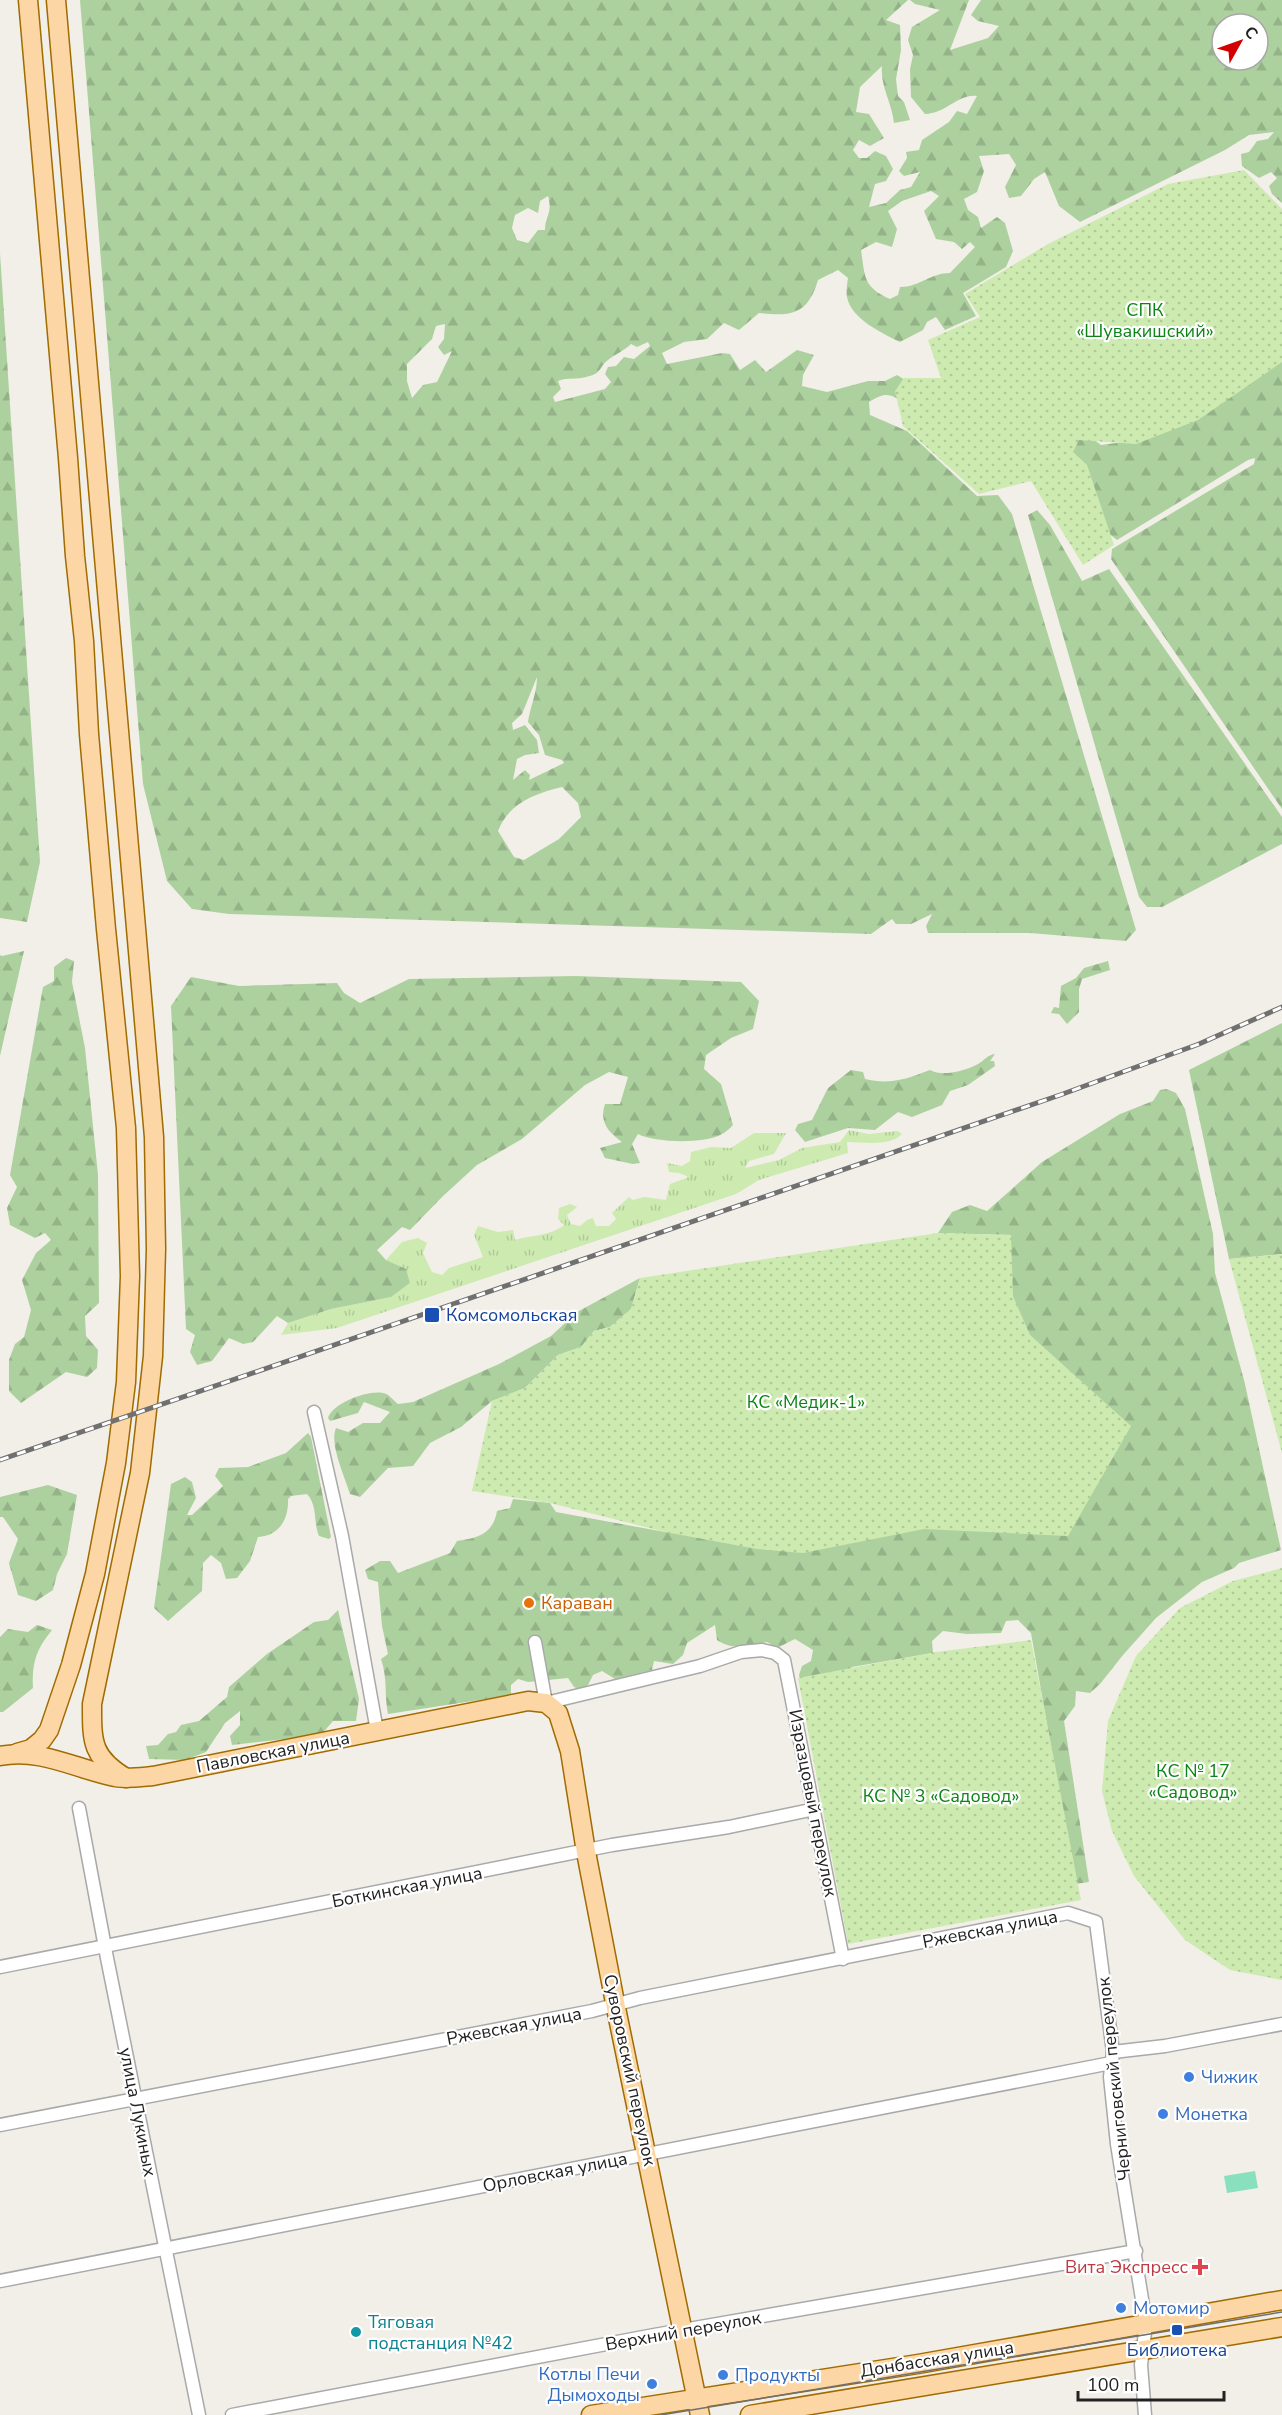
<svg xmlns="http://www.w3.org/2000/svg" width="1282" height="2415" font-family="'Nunito Sans',sans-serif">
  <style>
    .grass { fill: url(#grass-tufts) }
    .forest { fill: url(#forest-firs); fill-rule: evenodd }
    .garden { fill: url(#garden-dots) }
    .pitch { fill: #88e0be }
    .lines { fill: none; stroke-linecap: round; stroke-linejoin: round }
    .minor-casing { stroke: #a9a9a9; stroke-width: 15 }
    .primary-casing { stroke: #a06b00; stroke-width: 21 }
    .minor { stroke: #fff; stroke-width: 12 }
    .primary { stroke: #fcd6a4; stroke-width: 18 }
    .tram { stroke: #707070; stroke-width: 1.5 }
    .rail-casing { stroke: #707070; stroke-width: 5 }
    .rail { stroke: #fff; stroke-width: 3; stroke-dasharray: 9; stroke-linecap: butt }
    .transit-dot { fill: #1a4fb4; stroke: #fff; stroke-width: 2 }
    .food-dot { fill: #e8710a; stroke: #fff; stroke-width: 2 }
    .shop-dot { fill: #3f7fe0; stroke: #fff; stroke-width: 2 }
    .health-dot { fill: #e0444e; stroke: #fff; stroke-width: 2 }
    .culture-dot { fill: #0f9aa8; stroke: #fff; stroke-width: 2 }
    .labels { text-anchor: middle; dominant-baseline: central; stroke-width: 4.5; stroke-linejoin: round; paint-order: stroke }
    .park-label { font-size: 18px; fill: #0c8416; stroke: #fff }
    .transit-label { font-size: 18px; fill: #164399; stroke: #fff; text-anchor: start }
    .food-label { font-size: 18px; fill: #c56008; stroke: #fff; text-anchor: start }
    .street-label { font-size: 18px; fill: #222; stroke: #fff }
    .shop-label { font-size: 18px; fill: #366cbe; stroke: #fff; text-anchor: start }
    .health-label { font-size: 18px; fill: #be3a42; stroke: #fff; text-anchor: end }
    .culture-label { font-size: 18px; fill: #0d838f; stroke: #fff; text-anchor: start }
  </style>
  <defs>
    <pattern id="grass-tufts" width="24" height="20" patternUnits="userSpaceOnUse" patternTransform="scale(1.5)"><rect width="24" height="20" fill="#cdebb0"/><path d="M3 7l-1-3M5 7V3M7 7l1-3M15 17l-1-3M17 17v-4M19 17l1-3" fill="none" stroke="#b0c997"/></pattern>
    <pattern id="forest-firs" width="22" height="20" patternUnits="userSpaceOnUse" patternTransform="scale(1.5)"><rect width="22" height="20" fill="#add19e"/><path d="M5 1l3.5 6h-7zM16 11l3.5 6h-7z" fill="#95b388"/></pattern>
    <pattern id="garden-dots" width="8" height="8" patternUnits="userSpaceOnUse" patternTransform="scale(1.5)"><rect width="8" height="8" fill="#cdebb0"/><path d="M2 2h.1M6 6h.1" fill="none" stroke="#b0c997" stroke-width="1.8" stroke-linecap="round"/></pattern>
  </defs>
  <rect width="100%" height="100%" fill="#f2efe9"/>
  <path class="grass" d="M849 1130 869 1134 898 1131 902 1134C890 1147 863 1142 847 1142L848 1153 759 1180 736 1194 337 1328 281 1335 288 1323 331 1309 390 1297 410 1283 405 1269 386 1260 402 1242 418 1238 427 1243 423 1253 432 1272 442 1275 449 1268 483 1257 474 1235 478 1226 498 1232 513 1230 515 1240C531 1235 551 1236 564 1225L558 1219 559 1208 570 1204 577 1207 567 1215 571 1224 580 1226 587 1220 593 1218 596 1226H609L616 1219 612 1213 629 1197 633 1200 644 1197 666 1200 670 1184 689 1177 679 1173 669 1172 667 1163 682 1166 690 1161 691 1152 711 1147 731 1148 754 1133H786L774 1154 749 1161 745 1168 779 1160 802 1148 840 1142Z"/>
  <g class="forest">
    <path d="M80 0H908L886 20 900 25 901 50 896 79 898 96 904 102 910 120 894 123C892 103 880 86 882 66L860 87 856 112 869 114 884 138 870 146 859 140 853 150 859 158H867L875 151 886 156 893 169 886 181 875 184 869 207 886 203 900 190 911 187 920 172 904 176 899 171 907 158 906 152 919 150 922 140 949 122 957 111 967 114 977 96C957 94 946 114 925 114L911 97 910 69 913 55 908 40 912 27 940 10 915 4 910 0H969L950 50 988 38 999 26 978 21 971 15 981 0H1282V203L1272 194 1269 186 1277 178 1271 172 1259 178 1242 166 1241 154 1249 152 1257 141 1268 139 1274 132 1249 135 1225 150 1080 222 1059 206 1045 172 1034 179 1021 196 1009 198 1005 187 1016 165 1009 154 979 156 984 171 977 192 964 199 968 210 978 217 981 228 997 217 1005 223 1013 251 1006 267 963 293 976 316 945 330 936 317 927 322 923 330 900 342C882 333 851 319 847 297 846 292 847 284 848 278L838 270 818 280C808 314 792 317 759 313L739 330 724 323 707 339 684 342 662 353 667 364 722 353 730 354 740 370 755 360 766 372 797 350 814 355 803 375 802 386 827 392 868 381H885L897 375 910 383 905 403C889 393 885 392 869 402L870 415 907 431 977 496 998 495 1012 514 1136 930 1126 941 1030 933H928L926 926 932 914 911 924H896L892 919 871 934 229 914 192 909 167 881 143 784ZM1222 24H1258V60H1222ZM931 191 939 196 924 211 936 239 954 242 962 249 970 242 975 247 950 273C930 273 920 287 900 287L898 295 890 299C863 287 865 277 861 250L876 242 892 247 897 229 888 211 902 201ZM548 196C553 214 545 215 545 230H538L528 243 517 240 512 228 515 215 528 208 538 213 540 201ZM445 324 444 339 438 347 444 355 452 351 437 382 423 385 412 398 407 381V364L432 339 436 326ZM648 342 650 346 634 359 624 357 616 366 608 367 605 374 611 382 605 389 555 402 553 397 561 389 558 381C568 377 577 380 586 377 603 373 598 368 608 360 615 354 624 351 631 344L637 347ZM537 677C537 693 530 707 528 722L539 735 545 755 562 760 564 763 529 780 530 775 525 770 513 780 517 759 525 755 539 753 537 740 525 725 513 730 512 723 522 714ZM562 787 578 803 581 817 559 839 524 860 514 857 498 831C509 803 534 794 562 787Z"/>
    <path d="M0 253 40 862 27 922 0 918Z"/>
    <path d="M1282 359V809L1111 559 1112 549 1254 464 1255 458 1248 460 1117 540 1087 516 1066 441 1085 433 1101 445 1124 442Z"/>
    <path d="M1037 510 1050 525 1082 581 1109 569 1282 817V844L1162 907H1147L1139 897 1028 515Z"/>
    <path d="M24 951 0 1056V955L2 956Z"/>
    <path d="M66 958 74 961 72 982 85 1048 98 1175 99 1303 85 1316 86 1336 98 1350 97 1368 87 1377 66 1372 21 1403 9 1391V1360L15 1344 24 1337 31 1310 22 1280 36 1253 51 1240 45 1233 35 1238 10 1225 7 1208 17 1187 10 1175 43 987 54 981V967Z"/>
    <path d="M1108 961 1110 970 1082 979 1079 989V1012L1067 1024 1059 1014 1051 1013 1054 1007 1059 1008 1061 986 1076 978 1084 968Z"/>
    <path d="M575 976 741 982 759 1001 753 1029 731 1038 706 1055 704 1069 721 1084 733 1125C730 1128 726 1132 722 1134 705 1144 655 1143 638 1134L632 1144 640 1163 633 1164 605 1158 600 1148 622 1142C608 1132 599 1122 605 1104H620L628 1077 609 1072 585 1085 522 1139 477 1165 443 1196 410 1230 402 1227 377 1250 386 1260 406 1269 410 1283 391 1297 331 1309 288 1323 277 1316 253 1342 243 1344 229 1338 212 1361 197 1365 190 1352 195 1335 186 1329 171 1006 191 977 239 986 337 983 344 993 360 1003 409 979Z"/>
    <path d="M1282 1023V1254L1229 1259 1189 1070Z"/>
    <path d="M995 1054 990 1061H994L995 1066 968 1085 950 1091 942 1105 912 1117 898 1112 875 1130 848 1128 805 1142 795 1130 798 1124 812 1120 828 1088 851 1070 863 1072 865 1079C889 1085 907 1079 930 1070 943 1077 965 1071 978 1064 985 1060 987 1055 995 1054Z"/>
    <path d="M1167 1089 1176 1093 1185 1109 1213 1234 1215 1273 1245 1384 1281 1550 1239 1563 1234 1568 1202 1582 1156 1618 1123 1655 1100 1684 1090 1693 1076 1691 1075 1706 1064 1721 1089 1882 1075 1884 1031 1633 1018 1620 1006 1621 1001 1633 967 1634 943 1631 932 1641 933 1653 852 1667 807 1713 799 1675 802 1666 811 1661 813 1650 795 1639 777 1648 767 1642C748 1646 734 1651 717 1640L715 1625 687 1643 683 1655 673 1664 654 1661 652 1670 615 1679 602 1671 593 1675 588 1685 581 1690 574 1687 568 1678 528 1682 518 1679 511 1685V1695L388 1714C384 1694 388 1680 381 1659L388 1654 382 1626 378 1582 368 1579 365 1570 380 1561H390L398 1573 450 1553 457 1541C478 1538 493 1534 497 1511L510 1508 513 1499 550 1503 556 1512 665 1532 791 1541 1011 1235 938 1233 952 1212 970 1205 987 1211 1042 1162 1120 1114 1153 1101 1160 1090Z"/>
    <path d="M640 1278 631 1309 610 1327 594 1331 581 1347 558 1355 525 1388 492 1401 461 1427 430 1443 413 1466 388 1468 360 1497 350 1494C345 1477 329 1444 336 1428L348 1432 363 1423H380L390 1412 364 1402 358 1413 330 1421 328 1418C333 1403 367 1390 383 1393 389 1394 393 1400 398 1404L413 1402 499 1364 551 1336 577 1312Z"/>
    <path d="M308 1433 311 1437 331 1537 329 1539 319 1536C313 1522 318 1506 307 1494L291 1496 288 1499C289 1519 279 1536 258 1537L250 1561 237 1578 226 1579 221 1563 211 1555 203 1563 202 1591 168 1621 154 1608 171 1484 185 1477 192 1482 196 1498 187 1515H192L223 1486 215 1476 219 1468 248 1467 286 1453Z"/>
    <path d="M48 1485 77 1495 67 1554 57 1574 53 1590 36 1601 18 1595 9 1563 18 1539 3 1517H0V1497Z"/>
    <path d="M338 1610 359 1699 356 1721H333L321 1735 232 1745 230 1736 240 1725V1711L225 1723 206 1752 185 1760 149 1759 146 1746 158 1745 168 1734 176 1732 181 1725 199 1721 227 1697 229 1687 267 1654 314 1622 328 1620Z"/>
    <path d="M37 1625 52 1630C36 1650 32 1662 33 1688L3 1712H0V1637L8 1629 28 1632Z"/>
  </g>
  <g class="garden">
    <path d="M1244 170 1282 209V362L1198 420 1136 444 1079 440 1073 452 1087 465 1114 545 1083 565 1031 481 979 494 903 426 895 391 904 378H941L928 340 980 317 965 294 1048 244 1168 184Z"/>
    <path d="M938 1233 1011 1235 1013 1296 1030 1335 1131 1426 1068 1536 924 1529 803 1553 757 1549 665 1532 550 1503 472 1491 492 1401 525 1388 558 1355 581 1347 594 1331 610 1327 631 1309 640 1278Z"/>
    <path d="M1282 1254V1453L1229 1259Z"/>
    <path d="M1282 1568V1980L1230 1970 1185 1940 1134 1876 1112 1831 1102 1791 1108 1721 1136 1656 1180 1608 1233 1581Z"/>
    <path d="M1031 1640 1081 1900 848 1944 798 1678 936 1652Z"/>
  </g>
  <path class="pitch" d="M1255 2171 1258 2188 1227 2193 1224 2176Z"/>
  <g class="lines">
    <g class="minor-casing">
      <g id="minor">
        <path d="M314 1412 342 1536 377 1731"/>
        <path d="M535 1642 546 1703 700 1666 741 1652 762 1650 775 1653 784 1660 843 1959"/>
        <path d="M79 1808 107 1958 199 2415"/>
        <path d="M0 1967 612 1845 729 1827 815 1809"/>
        <path d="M1113 2052 1165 2046 1282 2024"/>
        <path d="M0 2125 592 2011 640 1998 1068 1913 1096 1922 1113 2052 1110 2077 1117 2144 1146 2324 1141 2365 1145 2415"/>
        <path d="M0 2281 1111 2063"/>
        <path d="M232 2415 654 2335 1136 2251"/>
      </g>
    </g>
    <g class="primary-casing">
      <g id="primary">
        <path d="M56 0 154 1137 156 1249 153 1356 140 1473 92 1704C92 1741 91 1757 126 1778"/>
        <path d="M17 1753 31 1749 42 1740 49 1730 71 1665 95 1574 116 1463 126 1382 130 1276 126 1128 106 929 89 734 84 641 75 556 68 458 28 0"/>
        <path d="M0 1756C40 1748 76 1769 115 1777 127 1779 141 1777 153 1776L528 1701 546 1703 558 1713 570 1751 586 1852 617 2013 700 2415"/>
        <path d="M591 2415 918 2364 1282 2300"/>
        <path d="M750 2415 1282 2327"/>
      </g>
    </g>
    <use href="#minor" class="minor"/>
    <use href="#primary" class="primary"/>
    <path class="tram" d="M661 2415 1282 2312"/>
    <g class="rail-casing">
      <path id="rail" d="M0 1460 1060 1095 1199 1044 1282 1007"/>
    </g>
    <use href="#rail" class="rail"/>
  </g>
  <g class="transit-dot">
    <rect x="424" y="1307" width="16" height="16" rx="3"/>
    <rect x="1171" y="2324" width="12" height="12" rx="3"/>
  </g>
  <circle class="food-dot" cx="529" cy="1603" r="6"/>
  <g class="shop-dot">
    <circle cx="1189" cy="2077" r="6"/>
    <circle cx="1163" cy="2114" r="6"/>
    <circle cx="1121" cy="2308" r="6"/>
    <circle cx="723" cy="2375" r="6"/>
    <circle cx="652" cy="2384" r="6"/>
  </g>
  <path class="health-dot" d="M1197 2258h6v6h6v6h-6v6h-6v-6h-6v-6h6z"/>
  <circle class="culture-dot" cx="356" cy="2332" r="6"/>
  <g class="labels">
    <g class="park-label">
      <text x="1145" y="310">СПК<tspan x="1145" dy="21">«Шувакишский»</tspan></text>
      <text x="806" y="1402">КС «Медик-1»</text>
      <text x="1193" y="1771">КС № 17<tspan x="1193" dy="21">«Садовод»</tspan></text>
      <text x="941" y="1796">КС № 3 «Садовод»</text>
    </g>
    <g class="transit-label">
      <text x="446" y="1315">Комсомольская</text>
      <text x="1177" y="2350" text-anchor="middle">Библиотека</text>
    </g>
    <g class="food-label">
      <text x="541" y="1603">Караван</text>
    </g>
    <g class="street-label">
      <text transform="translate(273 1752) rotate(-11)">Павловская улица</text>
      <text transform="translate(813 1803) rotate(79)">Изразцовый переулок</text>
      <text transform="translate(407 1887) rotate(-11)">Боткинская улица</text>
      <text transform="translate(990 1929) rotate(-11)">Ржевская улица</text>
      <text transform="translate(514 2026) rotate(-11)">Ржевская улица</text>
      <text transform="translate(630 2070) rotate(78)">Суворовский переулок</text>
      <text transform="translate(1114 2079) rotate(-96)">Черниговский переулок</text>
      <text transform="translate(138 2112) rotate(79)">улица Лукиных</text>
      <text transform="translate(555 2172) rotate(-11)">Орловская улица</text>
      <text transform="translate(683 2331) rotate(-10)">Верхний переулок</text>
      <text transform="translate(937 2359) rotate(-9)">Донбасская улица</text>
    </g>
    <g class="shop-label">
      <text x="1201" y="2077">Чижик</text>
      <text x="1175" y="2114">Монетка</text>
      <text x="1133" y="2308">Мотомир</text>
      <text x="640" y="2374" text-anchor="end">Котлы Печи<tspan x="640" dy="21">Дымоходы</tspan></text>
      <text x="735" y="2375">Продукты</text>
    </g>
    <g class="health-label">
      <text x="1188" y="2267">Вита Экспресс</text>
    </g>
    <g class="culture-label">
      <text x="368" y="2322">Тяговая<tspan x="368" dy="21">подстанция №42</tspan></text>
    </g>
  </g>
  <g transform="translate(1240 42) rotate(50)"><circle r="28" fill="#ffffff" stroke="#a7a7a7" stroke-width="1.5"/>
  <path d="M0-4.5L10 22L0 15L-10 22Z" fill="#d40000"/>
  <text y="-9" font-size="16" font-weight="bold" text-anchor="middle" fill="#222222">С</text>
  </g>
  <path d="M1078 2391v9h146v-9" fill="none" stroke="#222222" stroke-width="3"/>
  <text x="1087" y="2391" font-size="18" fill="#222222" stroke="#ffffff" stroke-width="4.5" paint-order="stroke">100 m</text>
</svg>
